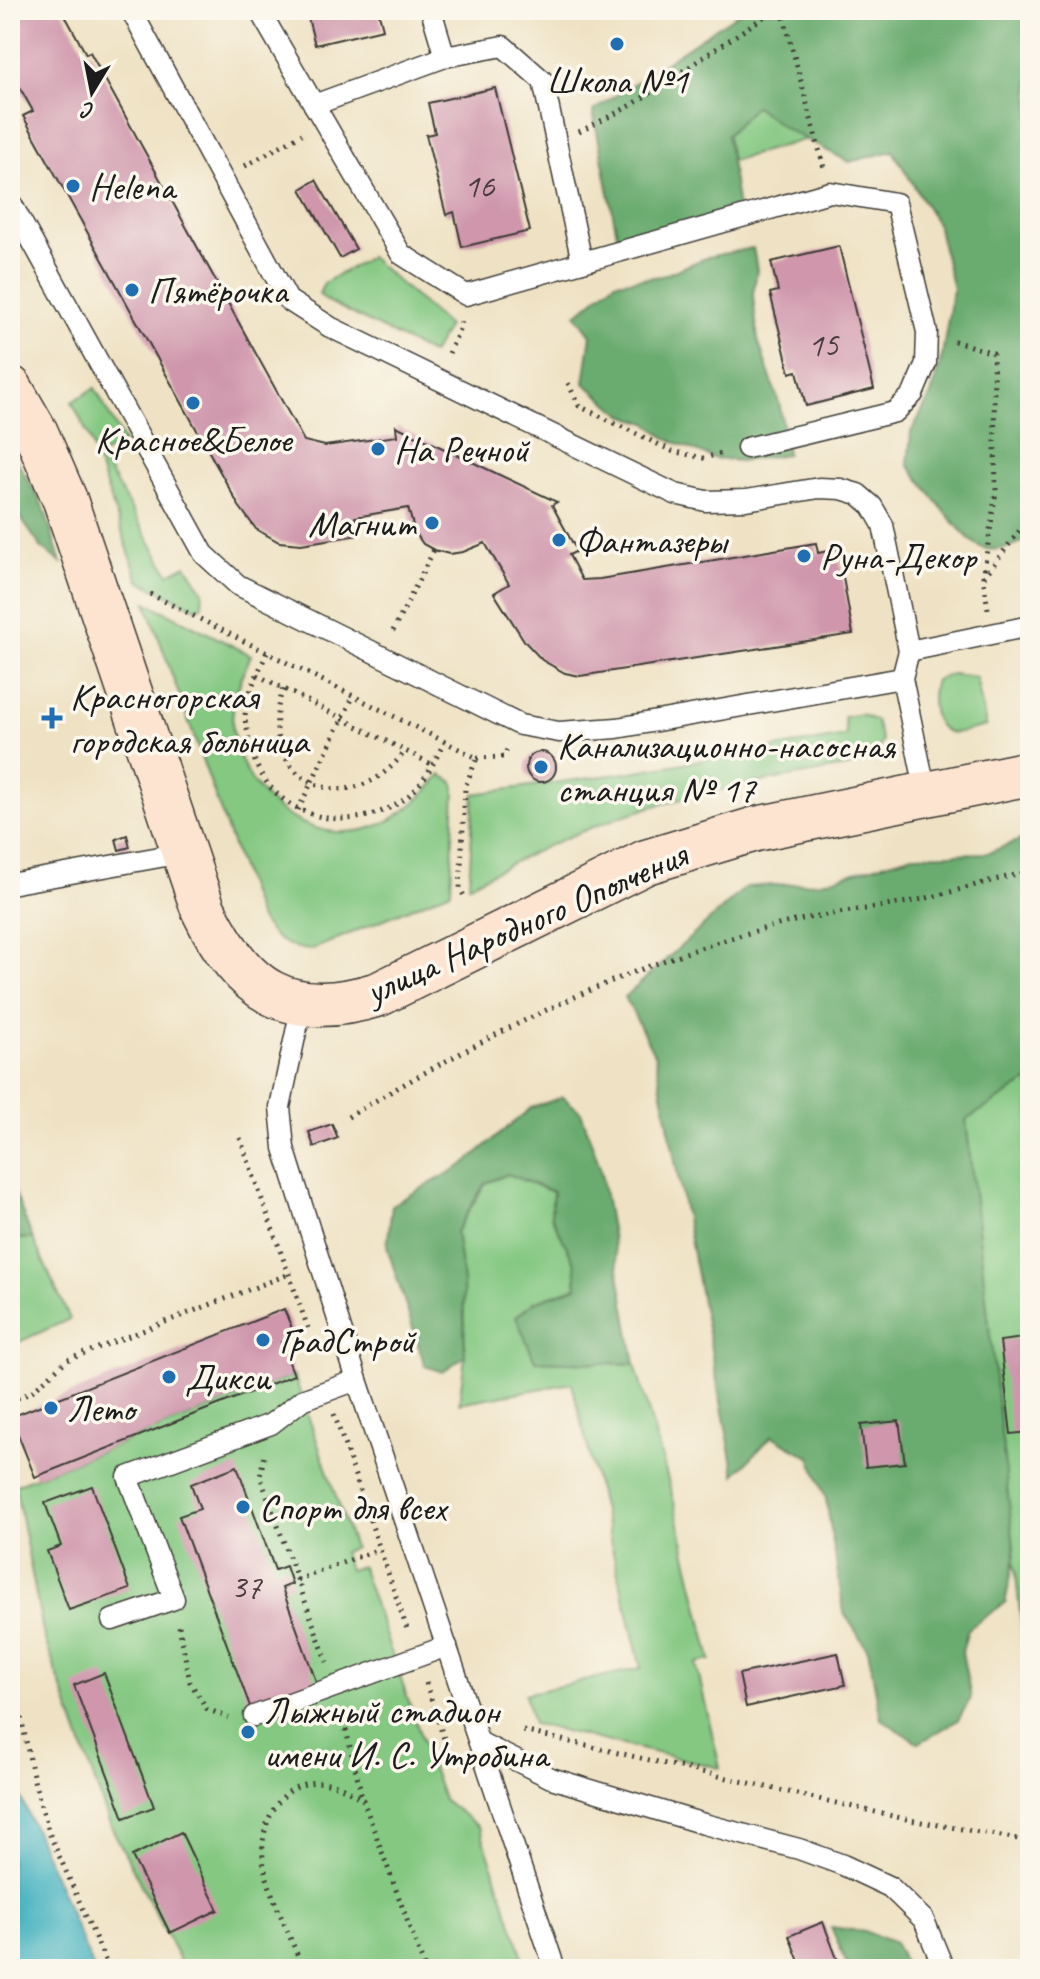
<svg xmlns="http://www.w3.org/2000/svg" width="1040" height="1979" font-family="Caveat,sans-serif">
  <style>
    .green { fill: #84c882; stroke: #50724f; stroke-width: 2 }
    .forest { fill: #6bac70; stroke: #446446; stroke-width: 2 }
    .water { fill: #44b2c0; stroke: #30676e; stroke-width: 2 }
    .building { fill: #cf96ac }
    .lines { fill: none; stroke-linecap: round; stroke-linejoin: round }
    .lane-casing { stroke: #3c3a35; stroke-width: 23 }
    .secondary-casing { stroke: #3c3a35; stroke-width: 47 }
    .path { stroke: #3c3a35; stroke-width: 5; stroke-dasharray: 2 6; stroke-linecap: butt }
    .lane { stroke: #fff; stroke-width: 20 }
    .secondary { stroke: #fde4d1; stroke-width: 44 }
    .poi-dot { fill: #1f6fb2; stroke: #fbf7ec; stroke-width: 3 }
    .labels { text-anchor: middle; dominant-baseline: central; stroke-width: 7; stroke-linejoin: round; paint-order: stroke }
    .number-label { font-size: 34px; fill: #493a40 }
    .poi-label { font-size: 38px; fill: #1c1c1c; stroke: #fbf7ec; text-anchor: start }
    .street-label { font-size: 38px; fill: #1c1c1c; stroke: #fbf7ec }
  </style>
  <rect width="100%" height="100%" fill="#fbf7ec"/>
  <filter id="ink" filterUnits="userSpaceOnUse"><feTurbulence type="fractalNoise" baseFrequency=".0125" numOctaves="2"/><feDisplacementMap in="SourceGraphic" scale="16" xChannelSelector="R" yChannelSelector="G"/><feConvolveMatrix kernelMatrix="1 2 1 2 8 2 1 2 1" color-interpolation-filters="sRGB"/></filter>
  <filter id="wash" filterUnits="userSpaceOnUse"><feTurbulence type="fractalNoise" baseFrequency=".006" numOctaves="4" result="noise"/><feDisplacementMap in="SourceGraphic" scale="32" xChannelSelector="R" yChannelSelector="G"/><feGaussianBlur stdDeviation="1.8" result="paint"/><feColorMatrix in="noise" values="0 0 0 0 0 0 0 0 0 0 0 0 0 0 0 0 0 1.4 0 .05"/><feComposite in="paint" operator="in"/></filter>
  <g filter="url(#wash)">
    <rect width="100%" height="100%" fill="#efe2c4"/>
    <g class="green">
      <path d="M815 30 862 123 710 167 694 108Z"/>
      <path d="M370 257 448 326 432 354 325 300 319 294 324 283Z"/>
      <path d="M95 388 124 442 100 456 169 574 186 565 203 591 202 606 196 608 139 581 89 437 72 402Z"/>
      <path d="M146 602 251 655C241 678 229 707 233 732 244 804 322 857 390 820 410 809 426 793 441 775L452 781 455 787 451 891 311 950C286 948 271 938 258 916Z"/>
      <path d="M952 674 976 677 986 726C976 728 958 735 948 732 930 725 930 695 935 680Z"/>
      <path d="M861 714 876 721 882 741 877 755 856 765C797 776 736 785 677 800 604 818 535 850 469 885L474 794 625 773 846 736 844 717Z"/>
      <path d="M1030 1080V1703L966 1120Z"/>
      <path d="M508 1174 553 1192 551 1216 575 1263 577 1287 534 1302 535 1361 635 1364 672 1494 711 1660 696 1663 720 1768 533 1724 525 1694 641 1668 572 1383 459 1403 465 1356 463 1281 456 1232 486 1183Z"/>
      <path d="M10 1238 33 1239 70 1319 10 1346Z"/>
      <path d="M294 1375 354 1548 343 1552 349 1570 361 1566 443 1799 480 1828 527 1969H184L109 1822 44 1637 15 1485Z"/>
    </g>
    <g class="forest">
      <path d="M743 10H1030V537C1019 545 997 553 983 548 962 540 925 484 908 465L911 432 931 395 942 356 953 289 937 224 893 151 849 162 784 128 755 106 727 135 738 209 619 245 593 111Z"/>
      <path d="M753 248 757 270 753 295 758 340 780 406 787 454 740 461 713 458 667 439 647 423 623 415 584 383 591 335 576 315 615 282 662 276 708 257Z"/>
      <path d="M10 449 44 508 61 563 41 547 10 503Z"/>
      <path d="M1030 836V1080L966 1120 1015 1556 1005 1603 968 1629 962 1652 971 1698 958 1720 919 1743 881 1719 868 1650 844 1613 826 1499 810 1457 772 1436 735 1475 655 1056 625 997 746 887 821 882 913 855 988 853Z"/>
      <path d="M563 1097 581 1112 600 1167 635 1364 535 1361 516 1317 534 1302 577 1287 575 1263 551 1216 553 1192 508 1174 485 1183 456 1232 463 1281 465 1356 442 1372 425 1366 387 1247 392 1205 463 1165 531 1108Z"/>
      <path d="M10 1181 33 1239 10 1238Z"/>
      <path d="M831 1927 866 1932 894 1942 907 1969H849Z"/>
    </g>
    <path class="water" d="M10 1772 94 1969H10Z"/>
    <g id="blocks">
      <g class="building">
        <path d="M10 10H62L86 54 90 52 304 441 325 446 397 436 396 426 557 502 552 505 577 551 569 555 582 580 600 579 816 543 818 553 838 549 853 634 580 676 565 673 542 660 525 642 494 593 509 584 485 543 463 552 449 554 434 550 423 544 415 532 408 508 355 517 359 535 301 544 279 542 256 529 239 506 23 116 33 111 10 70Z"/>
        <path d="M306 10H378L383 29 315 45Z"/>
        <path d="M495 88 530 231 462 247 454 212 446 215 426 135 435 133 428 103Z"/>
        <path d="M316 180 356 249 340 258 301 189Z"/>
        <path d="M839 246 874 389 806 406 797 371 790 373 770 293 778 291 771 262Z"/>
        <circle cx="541" cy="767" r="15"/>
        <path d="M127 835 130 847 119 850 116 839Z"/>
        <path d="M332 1124 338 1138 314 1147 309 1132Z"/>
        <path d="M284 1309 295 1336 281 1342 294 1375 35 1477 11 1417Z"/>
        <path d="M1030 1337V1432L1011 1434 1000 1341Z"/>
        <path d="M899 1421 905 1463 866 1467 861 1425Z"/>
        <path d="M237 1466 275 1570 286 1566 292 1584 282 1588 317 1684 251 1709 179 1516 200 1509 191 1484Z"/>
        <path d="M92 1486 130 1589 69 1610 47 1551 61 1546 45 1503Z"/>
        <path d="M838 1653 845 1685 746 1707 739 1674Z"/>
        <path d="M104 1673 154 1807 124 1818 74 1685Z"/>
        <path d="M181 1832 218 1910 170 1933 132 1856Z"/>
        <path d="M823 1922 841 1969H802L789 1936Z"/>
      </g>
    </g>
  </g>
  <g filter="url(#ink)">
    <use href="#blocks" fill-opacity="0" stroke="#3c3a35" stroke-width="2"/>
    <g class="lines">
      <g class="lane-casing">
        <g id="lane">
          <path d="M131 10 288 300 330 327 675 494 706 501 746 500 819 488 841 489 858 494 872 506 883 525 909 651 902 678 926 793"/>
          <path d="M259 10 401 254 466 295 830 192 896 203 927 332 926 363 913 394 895 412 747 448"/>
          <path d="M445 57 503 46 543 81 582 262"/>
          <path d="M314 105 445 57 431 10"/>
          <path d="M10 201 204 554 238 585 520 725 559 732 617 728 902 678"/>
          <path d="M909 651 1030 626"/>
          <path d="M10 884 182 853"/>
          <path d="M302 1004 280 1107 284 1148 357 1380 555 1969"/>
          <path d="M112 1620 174 1599 128 1477 271 1424 302 1400 357 1380"/>
          <path d="M254 1716 447 1646"/>
          <path d="M479 1742 551 1778 704 1824 799 1849 843 1865 890 1887 924 1920 944 1969"/>
        </g>
      </g>
      <g class="secondary-casing">
        <path id="secondary" d="M10 388 36 433 65 500 203 909C243 992 288 1022 379 994L646 862 756 829 1030 773"/>
      </g>
      <g class="path">
        <path d="M782 10 824 168"/>
        <path d="M579 132 632 105 774 10"/>
        <path d="M245 166 302 134"/>
        <path d="M954 341 993 353 996 491 983 577 988 609"/>
        <path d="M449 353 458 333 461 322"/>
        <path d="M568 383 579 406 672 451 703 458 723 453"/>
        <path d="M984 577 1030 517"/>
        <path d="M150 594 477 758 465 787 460 888 465 898"/>
        <path d="M393 631 434 550"/>
        <path d="M267 653C258 673 247 693 245 716 245 724 248 733 249 741 263 816 346 841 406 798 424 784 434 762 444 743"/>
        <path d="M257 675 433 765"/>
        <path d="M283 689C251 776 348 829 405 751"/>
        <path d="M477 758 503 757 507 750"/>
        <path d="M298 810 353 697"/>
        <path d="M348 1117C482 1037 621 966 774 926 821 913 870 910 918 900 955 892 992 879 1030 872"/>
        <path d="M240 1138 308 1328"/>
        <path d="M10 1401 30 1393 67 1360 292 1273"/>
        <path d="M334 1414 408 1632"/>
        <path d="M264 1457 260 1476 327 1662"/>
        <path d="M297 1580 379 1549"/>
        <path d="M179 1626 190 1682 207 1709 229 1718"/>
        <path d="M10 1663 35 1785 50 1835 109 1969"/>
        <path d="M426 1683 444 1739 448 1737"/>
        <path d="M342 1714 363 1800"/>
        <path d="M523 1731 910 1820 1030 1841"/>
        <path d="M303 1969C292 1939 272 1901 265 1870 254 1825 283 1769 336 1785 345 1788 355 1795 363 1800L425 1969"/>
      </g>
      <use href="#lane" class="lane"/>
      <use href="#secondary" class="secondary"/>
    </g>
  </g>
  <g class="poi-dot">
    <circle cx="617" cy="44" r="8"/>
    <circle cx="73" cy="186" r="8"/>
    <circle cx="132" cy="290" r="8"/>
    <circle cx="193" cy="403" r="8"/>
    <circle cx="378" cy="449" r="8"/>
    <circle cx="432" cy="523" r="8"/>
    <circle cx="559" cy="540" r="8"/>
    <circle cx="804" cy="556" r="8"/>
    <path d="M48 706h8v8h8v8h-8v8h-8v-8h-8v-8h8z"/>
    <circle cx="541" cy="767" r="8"/>
    <circle cx="263" cy="1340" r="8"/>
    <circle cx="169" cy="1377" r="8"/>
    <circle cx="51" cy="1408" r="8"/>
    <circle cx="243" cy="1507" r="8"/>
    <circle cx="248" cy="1732" r="8"/>
  </g>
  <g class="labels">
    <g class="number-label">
      <text x="479" y="185">16</text>
      <text x="823" y="344">15</text>
      <text x="246" y="1586">37</text>
    </g>
    <g class="poi-label">
      <text x="617" y="80" text-anchor="middle">Школа №1</text>
      <text x="89" y="186">Helena</text>
      <text x="148" y="290">Пятёрочка</text>
      <text x="193" y="439" text-anchor="middle">Красное&amp;Белое</text>
      <text x="394" y="449">На Речной</text>
      <text x="416" y="523" text-anchor="end">Магнит</text>
      <text x="575" y="540">Фантазеры</text>
      <text x="820" y="556">Руна-Декор</text>
      <text x="70" y="696">Красногорская<tspan x="70" dy="44">городская больница</tspan></text>
      <text x="557" y="745">Канализационно-насосная<tspan x="557" dy="44">станция № 17</tspan></text>
      <text x="279" y="1340">ГрадСтрой</text>
      <text x="185" y="1377">Дикси</text>
      <text x="67" y="1408">Лето</text>
      <text x="259" y="1507">Спорт для всех</text>
      <text x="264" y="1710">Лыжный стадион<tspan x="264" dy="44">имени И. С. Утробина</tspan></text>
    </g>
    <g class="street-label">
      <text transform="translate(526 923) rotate(-24)">улица Народного Ополчения</text>
    </g>
  </g>
  <rect width="1040" height="1979" fill="none" stroke="#fbf7ec" stroke-width="40"/>
  <g transform="translate(92 92) rotate(190)" stroke="#fbf7ec" stroke-width="6" paint-order="stroke">
  <path d="M0-6L14 30L0 20L-14 30Z" fill="#1c1c1c"/>
  <text y="-12" font-size="22" font-weight="bold" text-anchor="middle" fill="#1c1c1c">С</text>
  </g>
</svg>
